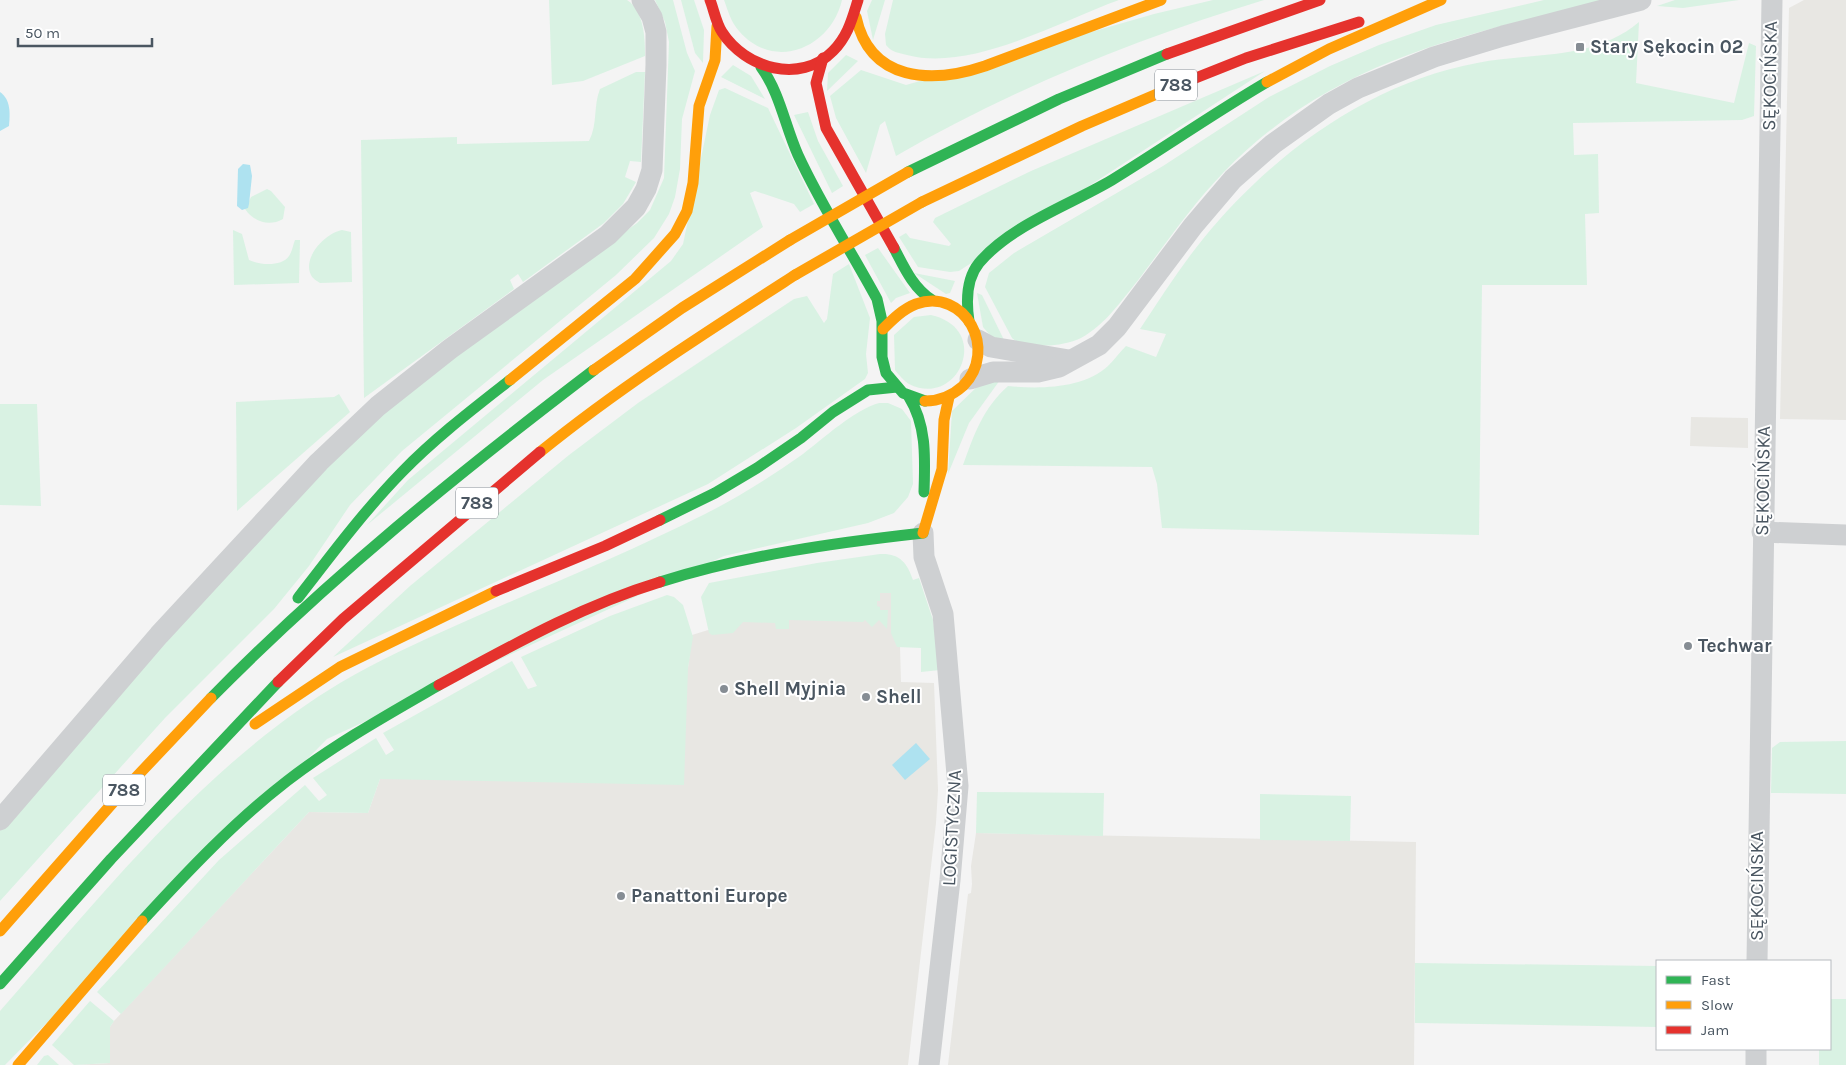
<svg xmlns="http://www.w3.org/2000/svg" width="1846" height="1065" font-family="Karla,sans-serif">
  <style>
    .commercial { fill: #e8e7e3 }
    .green { fill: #d9f2e3 }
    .water { fill: #aee2f0 }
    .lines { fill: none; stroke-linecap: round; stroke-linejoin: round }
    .street { stroke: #ced0d2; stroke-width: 21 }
    .fast { stroke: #30b455; stroke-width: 11 }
    .slow { stroke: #ff9f0a; stroke-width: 11 }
    .jam { stroke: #e5322d; stroke-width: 11 }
    .slow-bridge { stroke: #ff9f0a; stroke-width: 11 }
    .poi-dot { fill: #868d94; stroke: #fff; stroke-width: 2 }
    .labels { text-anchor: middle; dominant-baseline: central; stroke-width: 4; stroke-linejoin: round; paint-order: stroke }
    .shield { fill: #fff; stroke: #808990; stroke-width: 1 }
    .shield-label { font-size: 18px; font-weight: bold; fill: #4a5661 }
    .poi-label { font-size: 19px; font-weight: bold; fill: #4a5661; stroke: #fff; text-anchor: start }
    .street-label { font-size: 19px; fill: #4a5661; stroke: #fff }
  </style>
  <rect width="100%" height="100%" fill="#f4f4f4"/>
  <g class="commercial">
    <path d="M1804 0H1846V420L1780 419 1789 8Z"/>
    <path d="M1691 417 1748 418V448L1690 446Z"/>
    <path d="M898 575 901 682 934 683 938 790 936 823 908 1065H75L109 1063 110 1027 114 1021 309 812 368 813 380 779 429 778 688 668 692 635 789 605Z"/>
    <path d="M976 833 1416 842 1414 1065H948L968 894 971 893 972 884 971 866Z"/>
  </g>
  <g class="green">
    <path d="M549 0H627C644 11 645 38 645 56L583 81 552 85Z"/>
    <path d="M655 0H673L687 53 695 71 682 119 680 169 675 197 669 214 654 238 616 275 402 451 350 505 309 566 274 609 165 718 0 901V826L319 473 399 397 637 223 650 210 664 178 669 42 665 22Z"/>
    <path d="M681 0H694L704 30 703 63 695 53Z"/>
    <path d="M724 0H842C831 48 774 72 739 31 731 22 728 11 724 0Z"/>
    <path d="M872 0H885L873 40 867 11Z"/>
    <path d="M893 0H1119C1058 22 971 72 907 55 899 53 891 52 886 45L885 34Z"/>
    <path d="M1213 0H1264C1136 39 1012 89 896 156L885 121 880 125 866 173 836 118 830 96 861 70 906 85 1154 14Z"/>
    <path d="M1544 0H1610C1463 35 1333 59 1223 173 1192 205 1166 243 1139 279 1122 300 1105 325 1081 338 1068 344 1050 347 1036 345 1028 344 1018 344 1012 338L985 287 989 273 1014 253 1163 166 1269 97 1330 66 1379 45 1436 25Z"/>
    <path d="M1675 0H1739L1683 8 1657 6Z"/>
    <path d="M1639 22 1636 83 1734 103 1749 43 1756 46 1754 116 1742 120 1573 123 1574 155 1598 154 1599 213 1585 214 1587 285H1482L1479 535 1162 528 1157 484 1152 467 963 465C974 435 983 408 1008 386 1039 389 1083 389 1108 366 1114 360 1120 352 1126 346L1156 357 1166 334 1140 329C1160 299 1180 267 1203 239 1271 155 1369 83 1477 63 1532 52 1593 61 1639 22Z"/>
    <path d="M846 55 858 61 827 91 828 73Z"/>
    <path d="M733 65 751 76 765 99 721 77Z"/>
    <path d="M1265 71 959 271 950 272 918 267 899 237 906 233 910 238 949 246 951 244 933 222 935 218 1031 171Z"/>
    <path d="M636 72H645L641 162 630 161 625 177 636 182 623 204 604 223 523 282 518 274 510 280 514 289 364 398 361 140 457 137V144L589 141C598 124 593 106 600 89Z"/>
    <path d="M725 88 768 108 814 204 800 212 794 204 755 191 750 193 763 227 543 380 367 525 408 480 671 261 683 244 710 115 719 90Z"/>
    <path d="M808 112 818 141 843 186 832 193 794 115Z"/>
    <path d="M267 189 271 191 285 207 283 219C269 227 254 222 245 209L251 197Z"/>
    <path d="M233 230 242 234 249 260C259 265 282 267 289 256 292 252 293 245 295 240H300L299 283 234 285Z"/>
    <path d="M342 230 351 232 352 282 320 283C317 281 312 278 311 275 302 257 326 233 342 230Z"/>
    <path d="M878 248 910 293 896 298 891 303 865 255Z"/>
    <path d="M849 264 870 318 866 354 868 373 865 379 796 428 708 484 333 657 410 586 569 455 638 403 794 299 807 296 824 323 827 319 833 274Z"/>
    <path d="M914 273 955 281 950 293 946 294Z"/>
    <path d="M977 293 982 295 1004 340H994L983 327Z"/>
    <path d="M931 315C993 329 958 409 909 384 904 381 899 375 895 370L894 335 914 317Z"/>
    <path d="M1000 380 969 423 948 474 952 411 980 384Z"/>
    <path d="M339 394 350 412 237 511 236 402 334 397Z"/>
    <path d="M879 403H888L902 409 911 421 913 484 908 497 894 513 868 523 724 556 327 739 5 1065H0V1011C103 894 204 765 340 683 377 661 417 643 457 625 540 588 624 555 705 514 739 497 772 476 803 454 824 438 854 410 879 403Z"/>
    <path d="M0 404H37L41 506 0 505Z"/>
    <path d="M880 554C899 553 907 562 913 580L919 578 933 620 940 670 921 672V648L897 647 891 633V593H880V601H877V606L880 607V610H888L887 629 879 620 872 627 865 620 863 622 789 620V629H776L775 623 743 622 733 633 712 635 709 633 701 597 709 583 817 563Z"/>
    <path d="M667 595 674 597 683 605 693 637 688 668 684 785 380 779 368 813 309 812 121 1014 97 992 219 860 305 785 319 801 327 795 313 778 376 738 386 755 394 750 383 733 512 661 528 689 537 686 521 657 610 616Z"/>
    <path d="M1846 741V794L1771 793 1772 748 1780 742Z"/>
    <path d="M977 792 1104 793 1103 836 976 833Z"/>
    <path d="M1260 794 1351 796 1350 841 1260 840Z"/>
    <path d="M1415 963 1657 966V1027L1415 1023Z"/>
    <path d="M1830 999H1846V1065H1819V1049H1830Z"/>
    <path d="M90 1001 114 1021 110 1027V1063L74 1065 52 1045Z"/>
    <path d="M48 1055 59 1065H37L44 1056Z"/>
  </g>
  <g class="water">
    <path d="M0 92C11 100 10 113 9 126L0 131Z"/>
    <path d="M243 164 250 165 252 176 249 204 248 208 242 210 237 206 238 169Z"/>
    <path d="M916 743 930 759 905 780 892 765Z"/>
  </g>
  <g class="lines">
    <g class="street">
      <path d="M978 340 991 347 1069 360"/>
      <path d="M970 379 993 372H1038L1059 367 1099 345 1117 327 1193 226 1233 179 1273 144 1329 104 1358 88 1434 57 1503 36 1641 0"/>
      <path d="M1762 532 1846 535"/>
      <path d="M923 533 924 557 943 614 958 786 950 880 929 1065"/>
      <path d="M0 820 159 635 319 462 378 406 450 349 608 235 636 207 646 189 652 170 656 65V32L652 17 642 0"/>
      <path d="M1757 961 1772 0"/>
      <path d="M1756 1065V1049"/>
    </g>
    <g class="fast">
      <path d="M761 67C780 93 785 126 798 155 821 205 851 251 877 299L882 321V357L886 373 903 393 925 401"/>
      <path d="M908 172 1059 99 1167 54"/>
      <path d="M894 248C904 267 913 288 932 300"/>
      <path d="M969 321C966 301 966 279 979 263 1011 225 1070 205 1112 180 1164 148 1214 113 1267 82"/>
      <path d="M909 397C927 426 925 459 924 492"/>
      <path d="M660 520 715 493 757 468 801 438 833 412 868 390 897 387"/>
      <path d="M660 582C745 555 834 543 923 533"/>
      <path d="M298 598C331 555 364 511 402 472 435 438 473 409 510 380"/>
      <path d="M211 698C329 578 460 472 594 370"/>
      <path d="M142 921C187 872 234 822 287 781 335 744 387 715 439 685"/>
      <path d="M0 984 111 859 278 682"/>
    </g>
    <g class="slow">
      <path d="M856 17C870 82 932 84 985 66L1161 0"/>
      <path d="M1267 82 1329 49 1441 0"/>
      <path d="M922 202 1082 126 1178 85"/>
      <path d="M883 329C893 319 903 309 916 304 965 287 999 350 963 386 953 395 939 401 925 401"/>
      <path d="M594 370 682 308 790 240"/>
      <path d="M510 380 635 279 675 234 687 211 693 183 699 106 715 60 717 26"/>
      <path d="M540 452C620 387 708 331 795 275"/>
      <path d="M923 533 942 469 944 420 949 397"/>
      <path d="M255 724 340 667 496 591"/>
      <path d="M0 931 124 790 211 698"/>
      <path d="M18 1065 142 921"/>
    </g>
    <g class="jam">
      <path d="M710 0C714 10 716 23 722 32 745 68 800 85 833 51 848 36 852 19 858 0"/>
      <path d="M1167 54 1320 0"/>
      <path d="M823 58 816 83 826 128 894 248"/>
      <path d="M1178 85 1246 58 1359 22"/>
      <path d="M496 591 605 546 660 520"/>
      <path d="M278 682 343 619 540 452"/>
      <path d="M439 685C511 646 581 606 660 582"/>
    </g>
    <g class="slow-bridge">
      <path d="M790 240 908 172"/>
      <path d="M795 275 922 202"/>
    </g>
  </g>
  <g class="poi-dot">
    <rect x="1575" y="42" width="10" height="10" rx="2.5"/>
    <circle cx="1688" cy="646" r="5"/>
    <circle cx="724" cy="689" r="5"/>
    <circle cx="866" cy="697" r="5"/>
    <circle cx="621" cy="896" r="5"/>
  </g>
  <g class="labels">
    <g class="shield">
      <rect x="1155" y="69.5" width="42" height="31" rx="4"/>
      <rect x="456" y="487.5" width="42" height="31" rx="4"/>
      <rect x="103" y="774.5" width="42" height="31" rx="4"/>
    </g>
    <g class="shield-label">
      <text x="1176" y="85">788</text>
      <text x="477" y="503">788</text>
      <text x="124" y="790">788</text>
    </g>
    <g class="poi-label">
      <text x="1590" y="47">Stary Sękocin 02</text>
      <text x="1698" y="646">Techwar</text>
      <text x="734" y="689">Shell Myjnia</text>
      <text x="876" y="697">Shell</text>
      <text x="631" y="896">Panattoni Europe</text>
    </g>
    <g class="street-label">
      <text transform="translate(1770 76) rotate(-89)">SĘKOCIŃSKA</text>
      <text transform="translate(1763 481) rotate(-89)">SĘKOCIŃSKA</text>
      <text transform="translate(952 828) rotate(-87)">LOGISTYCZNA</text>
      <text transform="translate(1757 886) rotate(-90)">SĘKOCIŃSKA</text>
    </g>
  </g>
  <rect x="1656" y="960" width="175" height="90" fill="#ffffff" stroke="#b7bbc0"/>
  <rect x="1666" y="976" width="25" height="8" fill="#30b455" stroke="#b7bbc0"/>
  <text x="1701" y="985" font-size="15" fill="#4a5661">Fast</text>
  <rect x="1666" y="1001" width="25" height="8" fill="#ff9f0a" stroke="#b7bbc0"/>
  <text x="1701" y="1010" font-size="15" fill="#4a5661">Slow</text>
  <rect x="1666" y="1026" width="25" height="8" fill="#e5322d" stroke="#b7bbc0"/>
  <text x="1701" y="1035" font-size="15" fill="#4a5661">Jam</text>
  <path d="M18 38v8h134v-8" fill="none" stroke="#4a5661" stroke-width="2.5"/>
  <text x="25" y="38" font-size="15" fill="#4a5661" stroke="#ffffff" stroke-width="4" paint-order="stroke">50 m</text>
</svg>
